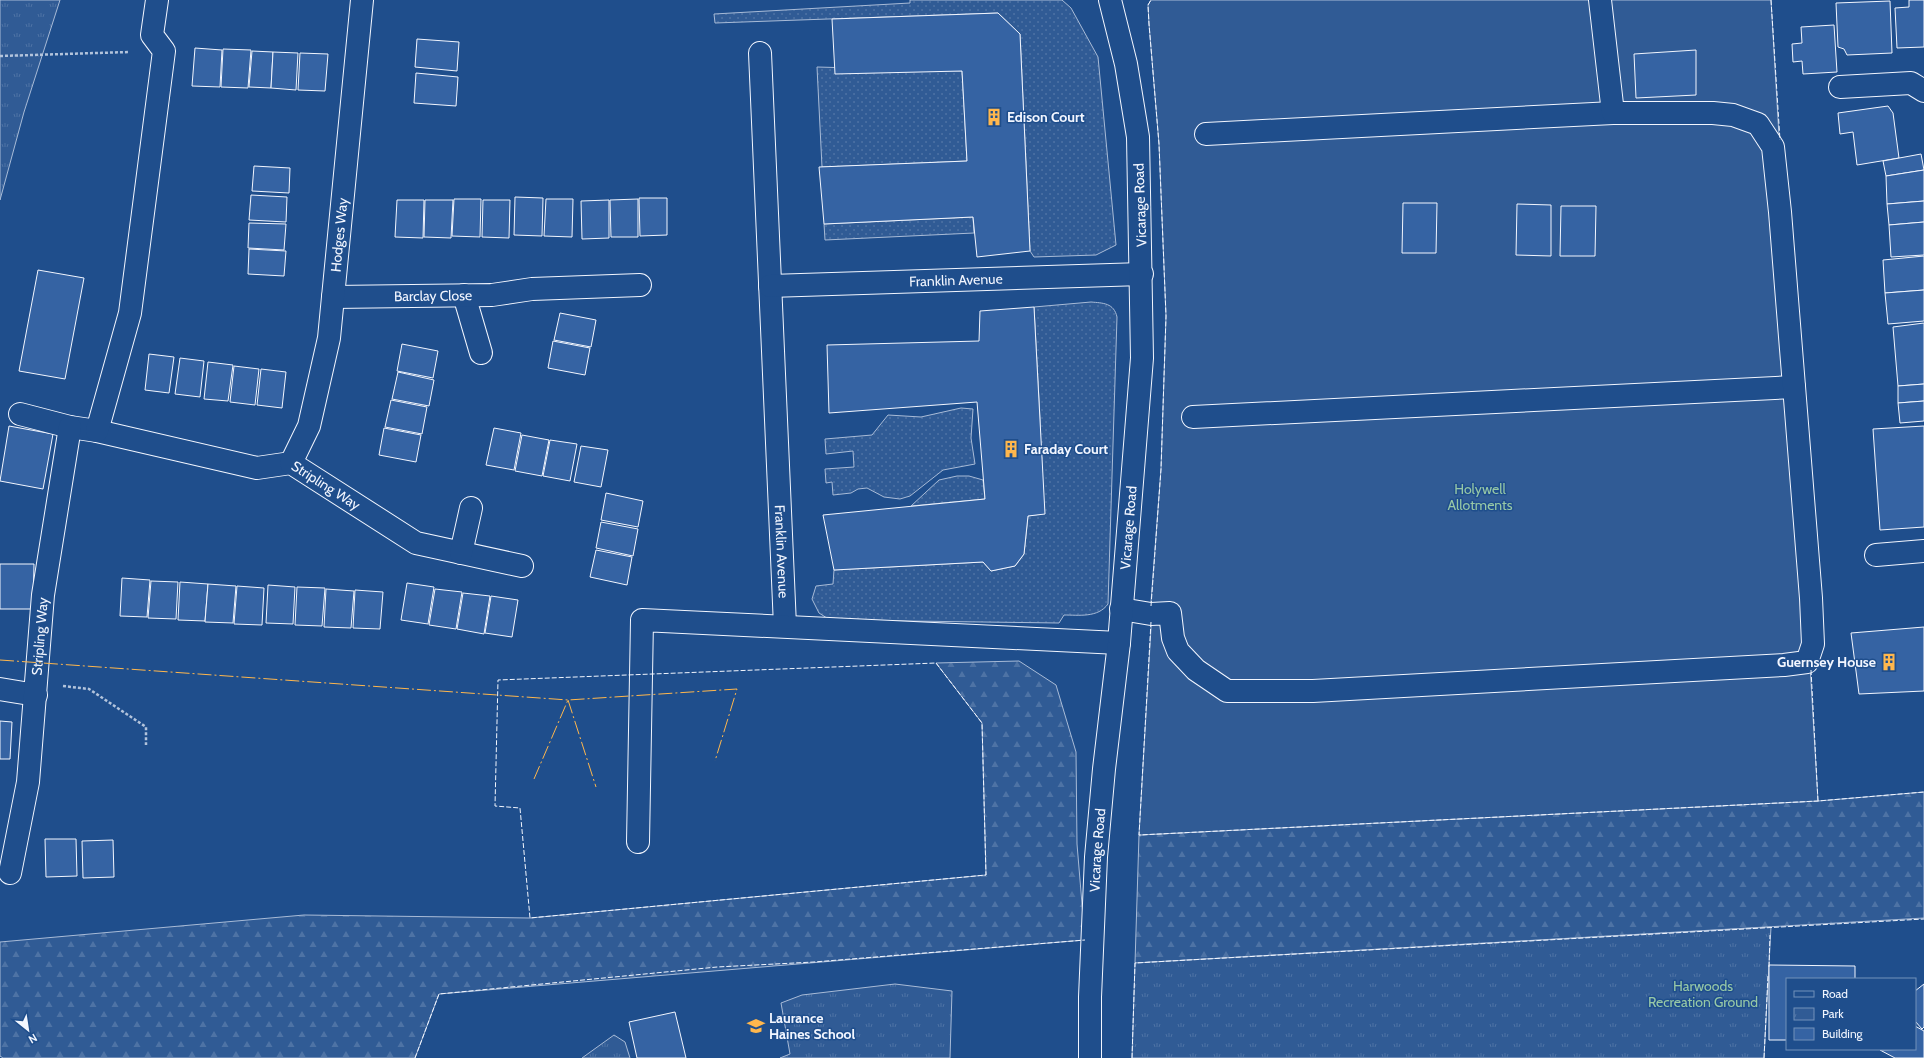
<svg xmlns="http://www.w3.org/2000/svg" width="1924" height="1058" font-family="Cabin,sans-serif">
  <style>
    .grass { fill: url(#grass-dots); stroke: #a8bbd7 }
    .forest { fill: url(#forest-firs); stroke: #a8bbd7 }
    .park { fill: url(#park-tufts); stroke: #a8bbd7 }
    .garden { fill: #305b95; stroke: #a8bbd7 }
    .building { fill: #3563a3; stroke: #f2f6ff }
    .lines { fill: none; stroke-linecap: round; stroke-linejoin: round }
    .minor-casing { stroke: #f2f6ff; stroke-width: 24 }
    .path { stroke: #b3c4dc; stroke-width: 2.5; stroke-dasharray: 3 2; stroke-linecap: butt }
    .minor { stroke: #1f4e8c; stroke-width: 22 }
    .fence { stroke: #f2f6ff; stroke-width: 1; stroke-dasharray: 5 2; stroke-linecap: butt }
    .power { stroke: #ffb74d; stroke-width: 1; stroke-dasharray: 14 3 2 3; stroke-linecap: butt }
    .labels { text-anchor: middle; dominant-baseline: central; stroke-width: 3; stroke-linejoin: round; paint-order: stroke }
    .poi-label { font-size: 14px; font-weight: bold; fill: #f2f6ff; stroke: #1f4e8c; text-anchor: start }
    .street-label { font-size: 14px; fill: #f2f6ff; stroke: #1f4e8c }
    .park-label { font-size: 14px; fill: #97c8a6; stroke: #1f4e8c }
  </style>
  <defs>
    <pattern id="grass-dots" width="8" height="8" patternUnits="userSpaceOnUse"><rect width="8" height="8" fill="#305b95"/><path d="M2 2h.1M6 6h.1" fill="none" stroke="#4e73a5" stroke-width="1.8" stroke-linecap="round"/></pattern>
    <pattern id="forest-firs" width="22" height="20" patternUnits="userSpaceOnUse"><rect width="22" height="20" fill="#305b95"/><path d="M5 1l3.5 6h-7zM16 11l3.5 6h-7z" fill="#4e73a5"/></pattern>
    <pattern id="park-tufts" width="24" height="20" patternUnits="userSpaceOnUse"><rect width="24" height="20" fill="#305b95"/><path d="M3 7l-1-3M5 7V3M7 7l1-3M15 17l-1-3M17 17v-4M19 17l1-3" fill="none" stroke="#4e73a5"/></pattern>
  </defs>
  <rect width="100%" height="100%" fill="#1f4e8c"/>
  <g class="grass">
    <path d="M910 0H1062L1071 8 1098 57 1116 245 1096 255 1034 257 1030 251 1020 34 998 13 715 23 714 14 910 3Z"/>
    <path d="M817 67 962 71 967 161 822 167Z"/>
    <path d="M973 217 974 233 825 240 824 224Z"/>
    <path d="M1091 302C1103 303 1114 303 1117 317L1108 604C1098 618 1079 615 1064 615L1059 623 830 620 819 613 812 599 816 586 833 584 834 570 983 562 991 571 1015 566 1024 554 1028 516 1041 514 1040 419 1034 307Z"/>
    <path d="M961 408 973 409 971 438 975 464 943 470 910 496 900 499 884 497 867 488 858 489 851 493 833 495 832 482 826 483 825 469 854 467 853 451 826 454 825 439 872 435 888 415 921 417Z"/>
    <path d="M957 476H969L983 480 985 499 911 506 939 480Z"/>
  </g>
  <g class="forest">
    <path d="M1019 661 1056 685 1076 752 1077 844 1085 940 439 994 415 1058H3L0 1056V942L304 915 530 918 986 875 982 723 936 663Z"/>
    <path d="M1924 792V918L1135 963 1139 835 1818 801Z"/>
  </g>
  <g class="park">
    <path d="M0 0H60L24 112 0 200Z"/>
    <path d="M1771 927 1764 1058H1132L1135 963Z"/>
    <path d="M895 984 952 991 950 1058H780L790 1054 781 1003 802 995Z"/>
    <path d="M614 1035 625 1042 630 1058H582Z"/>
  </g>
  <path class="garden" d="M1151 0H1771L1818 801 1139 835 1151 628V602L1161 469 1166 316 1159 144 1149 24 1148 5Z"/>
  <g class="building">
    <path d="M1909 0H1924V47L1897 48 1895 8 1909 7Z"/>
    <path d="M1890 1 1892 53 1847 55 1844 49 1838 47 1836 3Z"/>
    <path d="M998 13 1020 34 1030 251 977 257 973 217 824 224 819 167 967 161 962 71 835 74 832 19Z"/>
    <path d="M1834 25 1837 72 1803 74 1802 61 1793 62 1792 44 1802 43 1801 27Z"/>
    <path d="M417 39 459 42 457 71 415 67Z"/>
    <path d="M195 48 222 50 220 87 192 86Z"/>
    <path d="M223 49 251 50 248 88 221 87Z"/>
    <path d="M1696 50V95L1636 98 1634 54Z"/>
    <path d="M252 51 273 52 271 88 249 87Z"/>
    <path d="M273 52 298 53 296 90 271 88Z"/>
    <path d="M300 53 328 54 325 91 298 90Z"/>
    <path d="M416 73 458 77 456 106 414 103Z"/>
    <path d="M1888 106 1893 113 1899 158 1857 165 1853 132 1840 134 1838 113Z"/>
    <path d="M1921 154 1924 170 1886 176 1883 161Z"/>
    <path d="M254 166 290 168 289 193 252 191Z"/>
    <path d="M1924 170V201L1887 204 1886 176Z"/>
    <path d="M251 195 287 197 286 222 249 220Z"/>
    <path d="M515 197 543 198 542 236 514 235Z"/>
    <path d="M639 198H667V235L640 236Z"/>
    <path d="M454 199H481L480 237 452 236Z"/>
    <path d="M546 199H573L572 237 544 236Z"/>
    <path d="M638 199V237H611L610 200Z"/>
    <path d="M397 200H424L423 238 395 237Z"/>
    <path d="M425 200H453L451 238 424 237Z"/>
    <path d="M483 200H510L509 238 482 237Z"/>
    <path d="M609 200V238L582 239 581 201Z"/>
    <path d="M1924 201V222L1889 225 1887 204Z"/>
    <path d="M1403 203H1437L1436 253H1402Z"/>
    <path d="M1517 204 1551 205V256L1516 255Z"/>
    <path d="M1561 206H1596L1595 256H1560Z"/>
    <path d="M1924 222V255L1891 257 1889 225Z"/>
    <path d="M249 223 286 224 284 250 248 248Z"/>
    <path d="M249 249 286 251 284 276 248 274Z"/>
    <path d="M1924 256V290L1885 293 1883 260Z"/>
    <path d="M38 270 84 278 65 379 19 371Z"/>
    <path d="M1924 290V321L1888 324 1885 293Z"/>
    <path d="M1034 307 1045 514 1028 516 1024 554 1015 566 991 571 983 562 834 570 823 515 985 499 977 402 829 413 827 345 979 341 980 311Z"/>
    <path d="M560 313 596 320 591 347 554 340Z"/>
    <path d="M1924 323V384L1898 386 1893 327Z"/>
    <path d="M553 341 590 348 585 375 548 368Z"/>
    <path d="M402 344 438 351 433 378 397 371Z"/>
    <path d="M149 354 174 357 169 393 145 390Z"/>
    <path d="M180 358 204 361 200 397 175 394Z"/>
    <path d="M208 362 233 365 228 401 204 399Z"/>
    <path d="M234 366 259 369 255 405 230 402Z"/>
    <path d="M261 369 286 372 282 408 257 405Z"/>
    <path d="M398 372 434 380 429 406 392 399Z"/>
    <path d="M1924 384V401L1898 403V386Z"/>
    <path d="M391 400 427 407 422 434 385 427Z"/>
    <path d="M1924 401V421L1900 423 1898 403Z"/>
    <path d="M9 426 53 434 43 489 0 481Z"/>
    <path d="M1924 426V527L1880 530 1873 429Z"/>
    <path d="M384 428 421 435 416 462 379 455Z"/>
    <path d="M494 428 521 433 514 470 486 465Z"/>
    <path d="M522 435 549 440 542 476 515 471Z"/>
    <path d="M550 440 577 444 570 481 543 476Z"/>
    <path d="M581 446 608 450 601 487 574 482Z"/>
    <path d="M606 493 643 501 638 527 601 520Z"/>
    <path d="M601 522 638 529 633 556 596 548Z"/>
    <path d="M596 550 632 557 627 585 590 577Z"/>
    <path d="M0 564H34L33 609H0Z"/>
    <path d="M122 578 150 580 147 617 120 616Z"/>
    <path d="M151 581 178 582 176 619 148 618Z"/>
    <path d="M180 582 208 584 205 621 178 620Z"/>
    <path d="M407 583 434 587 428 624 401 620Z"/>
    <path d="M208 584 236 586 233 623 205 622Z"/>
    <path d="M268 585 295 587 293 624 266 623Z"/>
    <path d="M237 586 264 588 262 625 234 624Z"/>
    <path d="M297 587 325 588 322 626 295 625Z"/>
    <path d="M326 589 354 591 351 628 324 627Z"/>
    <path d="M435 589 462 592 456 629 429 625Z"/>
    <path d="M355 590 383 592 380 629 353 628Z"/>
    <path d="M463 593 490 596 484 634 457 629Z"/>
    <path d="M491 596 518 600 512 637 485 633Z"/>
    <path d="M1924 627V691L1859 694 1851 633Z"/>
    <path d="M0 721 12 722 10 759H0Z"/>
    <path d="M45 839H76L77 876 46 877Z"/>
    <path d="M113 840 114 877 83 878 82 841Z"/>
    <path d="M1769 965 1855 966V979H1787V1040H1769Z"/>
    <path d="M1924 984V1027L1922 1029 1915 1021V991Z"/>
    <path d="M675 1012 686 1058H637L629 1022Z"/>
    <path d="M1915 1026 1924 1031V1058H1895L1880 1050 1915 1049Z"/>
  </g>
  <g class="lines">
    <g class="minor-casing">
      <g id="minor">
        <path id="s1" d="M760 53 785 626"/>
        <path d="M1840 87 1911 83 1924 91"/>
        <path d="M1206 134 1613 113"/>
        <path id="s2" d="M770 286 1142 274"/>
        <path d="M464 295 481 353"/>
        <path id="s3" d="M333 297 492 295 532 289 640 285"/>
        <path id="s4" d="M20 414 70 427 97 431 257 468 291 463 416 543 522 566"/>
        <path d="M1193 417 1794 387"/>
        <path d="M97 431 130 313 164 51 152 35 157 0"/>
        <path id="s5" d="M291 463 309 426 329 338 362 0"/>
        <path d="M461 553 471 508"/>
        <path d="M1876 555 1924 551"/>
        <path d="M1121 609 1151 614 1170 613 1173 638 1178 651 1196 670 1227 691H1313L1784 665 1807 662 1813 644 1811 598 1780 212 1773 147 1758 124 1733 115 1713 113H1613L1600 0"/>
        <path d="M0 689 36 695"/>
        <path d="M638 842 642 620 1119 643"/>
        <path id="s6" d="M10 873 28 782 43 595 70 427"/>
        <path id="s7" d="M1090 1058V997L1096 857 1104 769 1119 643 1142 358 1138 137 1126 64 1110 0"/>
      </g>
    </g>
    <g class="path">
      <path d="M0 56 129 52"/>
      <path d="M63 686 89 689 146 727V745"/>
    </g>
    <use href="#minor" class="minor"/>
    <g class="fence">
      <path d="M1771 0 1780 140"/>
      <path d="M1151 606 1161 469 1166 316 1159 144 1149 24 1148 5 1151 0"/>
      <path d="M1151 622 1139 835 1818 801 1924 792"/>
      <path d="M936 663 982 723 986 875 530 918 520 808 495 806 498 680Z"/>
      <path d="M1811 670 1818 801"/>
      <path d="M1769 967 1770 935"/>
      <path d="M415 1058 439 994 717 967 814 962 1085 940"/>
      <path d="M1132 1058 1135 963 1924 919"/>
      <path d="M1764 1058 1768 975"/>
    </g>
    <g class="power">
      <path d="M0 660 568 700 737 689 715 761"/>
      <path d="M568 700 596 787"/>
      <path d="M534 779 568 700"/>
    </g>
  </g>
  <defs>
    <g id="building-bare" transform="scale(1.38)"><path d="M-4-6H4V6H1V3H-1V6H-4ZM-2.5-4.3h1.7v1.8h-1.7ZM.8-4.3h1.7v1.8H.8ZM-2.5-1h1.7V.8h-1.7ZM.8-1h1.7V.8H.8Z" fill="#ffb74d" stroke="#1f4e8c" stroke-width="2.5" paint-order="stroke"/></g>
    <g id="school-bare" transform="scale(1.38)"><path d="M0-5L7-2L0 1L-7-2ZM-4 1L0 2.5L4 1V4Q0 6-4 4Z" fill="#ffb74d" stroke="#1f4e8c" stroke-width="2.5" paint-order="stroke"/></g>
  </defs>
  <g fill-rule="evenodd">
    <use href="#building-bare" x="994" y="117"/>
    <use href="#building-bare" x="1011" y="449"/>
    <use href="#building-bare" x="1889" y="662"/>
    <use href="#school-bare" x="756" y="1026"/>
  </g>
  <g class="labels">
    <g class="poi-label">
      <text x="1007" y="117">Edison Court</text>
      <text x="1024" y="449">Faraday Court</text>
      <text x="1876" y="662" text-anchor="end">Guernsey House</text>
      <text x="769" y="1018">Laurance<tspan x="769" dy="16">Haines School</tspan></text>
    </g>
    <g class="street-label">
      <text transform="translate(1140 205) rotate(-92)">Vicarage Road</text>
      <text stroke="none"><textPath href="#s5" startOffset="235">Hodges Way</textPath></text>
      <text stroke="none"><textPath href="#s2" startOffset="186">Franklin Avenue</textPath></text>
      <text stroke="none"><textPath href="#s3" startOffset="100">Barclay Close</textPath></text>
      <text stroke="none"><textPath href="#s4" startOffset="319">Stripling Way</textPath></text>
      <text stroke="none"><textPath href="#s7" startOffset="532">Vicarage Road</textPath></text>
      <text stroke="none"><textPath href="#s1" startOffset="499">Franklin Avenue</textPath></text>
      <text stroke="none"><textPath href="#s6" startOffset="239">Stripling Way</textPath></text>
      <text stroke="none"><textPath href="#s7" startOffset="208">Vicarage Road</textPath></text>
    </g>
    <g class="park-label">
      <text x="1480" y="489">Holywell<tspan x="1480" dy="16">Allotments</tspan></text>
      <text x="1703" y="986">Harwoods<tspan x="1703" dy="16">Recreation Ground</tspan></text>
    </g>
  </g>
  <rect x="1786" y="978" width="130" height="72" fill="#1f4e8c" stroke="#7391ba"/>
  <rect x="1794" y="991" width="20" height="6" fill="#1f4e8c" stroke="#7391ba"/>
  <text x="1822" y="998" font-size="12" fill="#f2f6ff">Road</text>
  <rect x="1794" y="1008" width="20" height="12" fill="url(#park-tufts)" stroke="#7391ba"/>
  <text x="1822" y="1018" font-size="12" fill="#f2f6ff">Park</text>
  <rect x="1794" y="1028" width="20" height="12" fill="#3563a3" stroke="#7391ba"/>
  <text x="1822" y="1038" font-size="12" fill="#f2f6ff">Building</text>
  <g transform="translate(28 1030) rotate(150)" stroke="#1f4e8c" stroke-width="3" paint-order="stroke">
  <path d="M0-3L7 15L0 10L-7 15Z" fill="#f2f6ff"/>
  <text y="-6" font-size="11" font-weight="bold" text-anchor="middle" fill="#f2f6ff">N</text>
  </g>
</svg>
